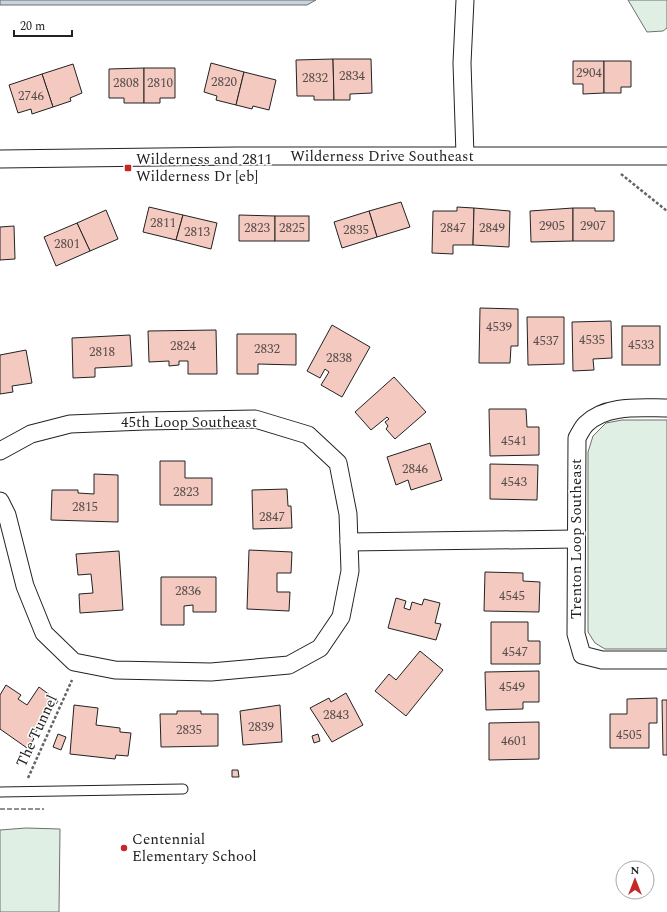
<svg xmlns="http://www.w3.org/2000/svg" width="667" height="912" font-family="Spectral,serif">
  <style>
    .green { fill: #e0efe3; stroke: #6f6f6f }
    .water { fill: #c7d3dd; stroke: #6f6f6f }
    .building { fill: #f3c9c0; stroke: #222 }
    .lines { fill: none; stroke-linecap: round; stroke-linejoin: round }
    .lane-casing { stroke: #222; stroke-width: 11 }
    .street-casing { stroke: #222; stroke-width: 19 }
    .path { stroke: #646464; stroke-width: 2.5; stroke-dasharray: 3 2; stroke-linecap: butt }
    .lane { stroke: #fff; stroke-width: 9 }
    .street { stroke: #fff; stroke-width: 17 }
    .fence { stroke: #222; stroke-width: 1; stroke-dasharray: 5 2; stroke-linecap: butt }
    .poi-dot { fill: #c62828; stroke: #fff; stroke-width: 1.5 }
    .labels { text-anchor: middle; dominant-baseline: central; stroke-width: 3; stroke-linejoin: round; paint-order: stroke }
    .number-label { font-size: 13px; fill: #564c4a }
    .street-label { font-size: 15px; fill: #222; stroke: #fff }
    .poi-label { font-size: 15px; fill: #222; stroke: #fff; text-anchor: start }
  </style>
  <rect width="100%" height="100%" fill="#fff"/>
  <g class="green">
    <path d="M628 0H667V28L663 31 647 32Z"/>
    <path d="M622 420H667V649H605L595 643 588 632V452L593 436 606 423Z"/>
    <path d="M26 828 60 829 59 912H0V830Z"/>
  </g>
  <path class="water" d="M0 0H316L307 5H0Z"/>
  <g class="building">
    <path d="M333 59 334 100H314V96H297L296 60Z"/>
    <path d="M333 59H371L372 93 350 94V100H334Z"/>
    <path d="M573 61H604V93L583 94V84H573Z"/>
    <path d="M604 61H631V87H621V93H604Z"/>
    <path d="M211 63 244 72 236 105 216 100 217 96 204 92Z"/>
    <path d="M73 64 82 93 70 98 71 101 53 107 42 74Z"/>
    <path d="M144 68V103H124V98H109V69Z"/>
    <path d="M144 68H175V98H160V103H144Z"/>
    <path d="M244 72 276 80 269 110 253 106 252 109 236 105Z"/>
    <path d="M42 74 53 107 32 114 31 109 18 113 9 85Z"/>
    <path d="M401 202 410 227 377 237 369 211Z"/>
    <path d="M149 207 183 215 176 240 143 232Z"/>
    <path d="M457 207 474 208 473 245H453V254L432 253 433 211H457Z"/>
    <path d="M474 208 510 211 509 247 473 245Z"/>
    <path d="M573 208V241L531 242 530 211Z"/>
    <path d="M573 208H595V211H614V241H573Z"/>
    <path d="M106 210 118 239 90 251 77 223Z"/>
    <path d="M369 211 377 237 342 248 334 222Z"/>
    <path d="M183 215 217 223 211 249 176 240Z"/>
    <path d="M239 215 275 216V241H239Z"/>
    <rect x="275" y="216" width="34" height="25"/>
    <path d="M77 223 90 251 56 266 44 237Z"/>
    <path d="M14 226 15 259 0 260V227Z"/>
    <path d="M480 308 518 309V346H511L510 363H479Z"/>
    <path d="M527 317H564V364L528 365Z"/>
    <path d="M611 321 612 358 593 359 594 370 573 371 572 322Z"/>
    <path d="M332 325 370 347 342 397 321 385 329 372 325 369 320 378 307 371Z"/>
    <rect x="622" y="326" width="38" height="39"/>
    <path d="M216 330 217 374H188V361H179V365L169 366V361L149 362 148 331Z"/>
    <path d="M237 334H296V365L258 364V374H237Z"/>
    <path d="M130 335 132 366 95 368V377L73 378 72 338Z"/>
    <path d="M26 350 32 383 12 386 13 392 0 394V355Z"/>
    <path d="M394 377 426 412 395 439 386 429 388 426 385 422 389 419 387 417 371 430 355 412Z"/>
    <path d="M489 409H526L527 427H539V455L490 456Z"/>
    <path d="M430 443 442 480 411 490 408 480 396 485 387 457Z"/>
    <path d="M160 461H185V478H212V505H160Z"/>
    <path d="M490 464 538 465 537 500 490 499Z"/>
    <path d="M94 474 118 475V522L51 520 52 490H78V493L94 494Z"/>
    <path d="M287 489 288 506H291L292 528 253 529 252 490Z"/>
    <path d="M249 550 292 552 291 573H277V592H290L289 611 247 609Z"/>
    <path d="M119 551 123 610 80 613 79 594 93 593 91 574 78 575 76 554Z"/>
    <path d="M485 572 523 573V581L540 582 539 612 484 611Z"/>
    <path d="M161 577H216V612H193V605L184 606V625H161Z"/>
    <path d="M396 598 406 601 404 608 410 610 412 602 422 605 424 599 440 603 435 623 441 624 436 640 388 628Z"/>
    <path d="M491 622H528V641H540V664H491Z"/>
    <path d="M420 651 443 670 406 716 375 691 389 674 396 680Z"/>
    <path d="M539 671V702H523V709L486 710 485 672Z"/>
    <path d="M6 685 21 695 18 699 27 705 39 687 58 701 32 737 34 739 27 748 0 729V695Z"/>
    <path d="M346 693 363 725 332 742 310 708 329 698 331 702Z"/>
    <path d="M657 698V723H649V748H610V714H627V699Z"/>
    <path d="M662 700H667V755H663Z"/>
    <path d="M74 705 98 708 96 725 120 728V732L131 733 128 756 116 755 115 759 70 754Z"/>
    <path d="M280 705 282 742 243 745 240 711Z"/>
    <path d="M177 711H201V714H218V746L161 747 160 714H177Z"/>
    <path d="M539 722V759L489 760V723Z"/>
    <path d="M58 734 66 737 61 750 53 747Z"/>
    <path d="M318 734 320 741 314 743 312 736Z"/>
    <path d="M232 770H238L239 777H232Z"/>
  </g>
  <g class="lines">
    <g class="lane-casing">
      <path id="lane" d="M0 792 183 789"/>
    </g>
    <g class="street-casing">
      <g id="street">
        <path d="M465 0 462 63 465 155"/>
        <path d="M0 159 237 156H667"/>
        <path d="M667 408C641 408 606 404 586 424 582 428 580 433 577 438L576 634 582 655 602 660H667"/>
        <path d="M0 451 31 434 70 424 145 421 255 419 308 435 338 463 348 514 350 571 341 617 320 648 289 665 211 672 115 670 74 662 44 633 25 586 7 515 0 501"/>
        <path d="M349 542 575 539"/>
      </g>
    </g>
    <g class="path">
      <path d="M621 174 667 211"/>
      <path d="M28 778 72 680"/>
    </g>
    <use href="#lane" class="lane"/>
    <use href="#street" class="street"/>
    <path class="fence" d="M0 809H44"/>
  </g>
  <g class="poi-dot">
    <rect x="124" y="164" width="8" height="8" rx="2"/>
    <circle cx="124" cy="848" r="4"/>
  </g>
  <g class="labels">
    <g class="number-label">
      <text x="589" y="73">2904</text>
      <text x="352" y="76">2834</text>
      <text x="315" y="78">2832</text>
      <text x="224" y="82">2820</text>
      <text x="126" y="83">2808</text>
      <text x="160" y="83">2810</text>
      <text x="31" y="96">2746</text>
      <text x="163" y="223">2811</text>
      <text x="552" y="226">2905</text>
      <text x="593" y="226">2907</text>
      <text x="257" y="228">2823</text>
      <text x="292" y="228">2825</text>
      <text x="453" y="228">2847</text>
      <text x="492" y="228">2849</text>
      <text x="356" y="230">2835</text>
      <text x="197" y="232">2813</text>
      <text x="67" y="244">2801</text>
      <text x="499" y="327">4539</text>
      <text x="592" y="340">4535</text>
      <text x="546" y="341">4537</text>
      <text x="641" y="345">4533</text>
      <text x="183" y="346">2824</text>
      <text x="267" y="349">2832</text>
      <text x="102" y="352">2818</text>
      <text x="339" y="358">2838</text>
      <text x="514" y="441">4541</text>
      <text x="415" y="469">2846</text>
      <text x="514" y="482">4543</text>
      <text x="186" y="492">2823</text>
      <text x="85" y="507">2815</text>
      <text x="272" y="517">2847</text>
      <text x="188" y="591">2836</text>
      <text x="512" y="596">4545</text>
      <text x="515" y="652">4547</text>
      <text x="512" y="687">4549</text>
      <text x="336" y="715">2843</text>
      <text x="261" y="727">2839</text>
      <text x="189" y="730">2835</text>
      <text x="629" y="735">4505</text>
      <text x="514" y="741">4601</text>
    </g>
    <g class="street-label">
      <text x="382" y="156">Wilderness Drive Southeast</text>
      <text x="189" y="422">45th Loop Southeast</text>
      <text transform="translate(576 539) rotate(-90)">Trenton Loop Southeast</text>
      <text transform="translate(37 731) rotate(-65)">The Tunnel</text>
    </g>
    <g class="poi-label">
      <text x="136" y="159">Wilderness and 2811<tspan x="136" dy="17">Wilderness Dr [eb]</tspan></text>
      <text x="132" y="839">Centennial<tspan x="132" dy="17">Elementary School</tspan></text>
    </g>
  </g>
  <g transform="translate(635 880)"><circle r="19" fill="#ffffff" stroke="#a7a7a7"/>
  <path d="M0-3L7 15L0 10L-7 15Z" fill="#c62828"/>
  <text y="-6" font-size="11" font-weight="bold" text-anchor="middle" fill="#222222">N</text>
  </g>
  <path d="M14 30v6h58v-6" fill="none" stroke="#222222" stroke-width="2"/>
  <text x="20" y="30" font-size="12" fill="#222222" stroke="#ffffff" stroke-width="3" paint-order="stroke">20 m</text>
</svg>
